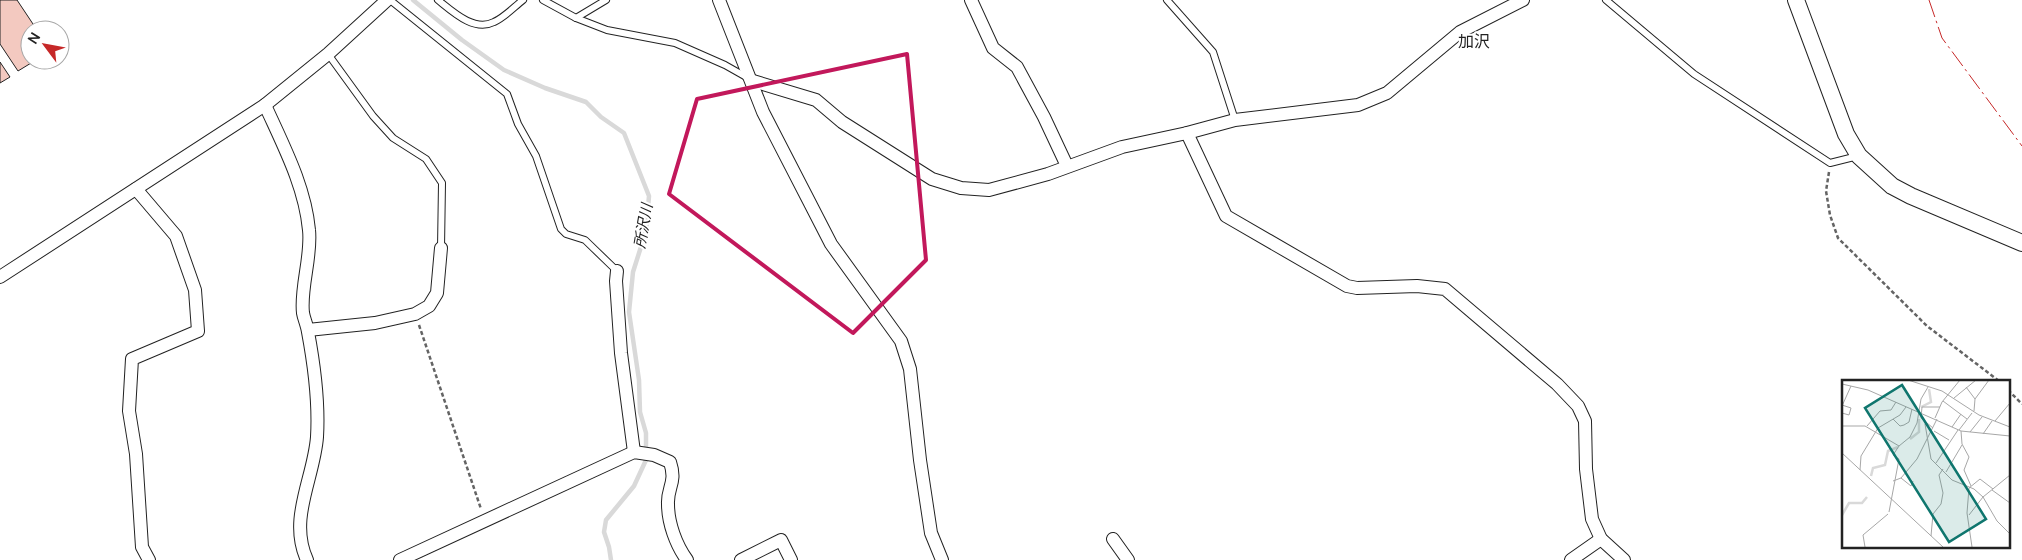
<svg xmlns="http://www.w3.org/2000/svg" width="2022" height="560" font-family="Manrope,'Noto Sans JP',sans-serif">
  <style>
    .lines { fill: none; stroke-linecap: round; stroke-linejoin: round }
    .stream { stroke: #d9d9d9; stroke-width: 4.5 }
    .building { fill: #f3c9c0; stroke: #222 }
    .service-casing { stroke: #222; stroke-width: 8 }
    .minor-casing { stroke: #222; stroke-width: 14 }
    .tertiary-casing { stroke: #222; stroke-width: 18 }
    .path { stroke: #646464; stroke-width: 2.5; stroke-dasharray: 4 2.5; stroke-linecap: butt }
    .service { stroke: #fff; stroke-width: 6 }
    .minor { stroke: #fff; stroke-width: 12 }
    .tertiary { stroke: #fff; stroke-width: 16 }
    .power { stroke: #c62828; stroke-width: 1; stroke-dasharray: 18 4 2.5 4; stroke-linecap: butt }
    .marked { fill: none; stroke: #c2185b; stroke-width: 4; stroke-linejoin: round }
    .labels { text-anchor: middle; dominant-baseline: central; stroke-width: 4; stroke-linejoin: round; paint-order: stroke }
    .water-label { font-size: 15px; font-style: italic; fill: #222; stroke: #fff }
    .quarter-label { font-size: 16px; fill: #222; stroke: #fff }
    .inset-river { fill: none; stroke: #d9d9d9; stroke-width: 2.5 }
    .inset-road { fill: none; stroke: #a7a7a7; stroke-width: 1 }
    .view { fill: #0f766e; fill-opacity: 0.15; stroke: #0f766e; stroke-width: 2.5 }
    .inset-edge { fill: none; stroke: #222; stroke-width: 2.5 }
  </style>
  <rect width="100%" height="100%" fill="#fff"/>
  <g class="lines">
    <path class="stream" d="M413 0 462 40 504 70 545 88 586 102 601 117 624 133 649 196 646 231 633 272 629 312 639 380 640 412 646 433V460L634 486 606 520 604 532 609 547 611 560"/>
  </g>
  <g class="building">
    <path d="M0 0H17L37 30H30V60H36L18 71 0 44Z"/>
    <path d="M0 62 10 77 0 83Z"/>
  </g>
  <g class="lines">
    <g class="service-casing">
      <g id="service">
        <path d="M390 0 507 94 518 124 536 156 561 229 566 234 585 240 617 271"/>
        <path d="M438 0C453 12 474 32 494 22 505 17 514 7 523 0"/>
        <path d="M543 0 576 18 606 0"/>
        <path d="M1167 0 1213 52 1235 120"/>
        <path d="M1606 0 1694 74 1830 163 1858 156"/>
        <path d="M576 18 607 30 675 43 725 65 748 78"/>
        <path d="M328 54 373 116 393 138 426 159 442 183 441 248"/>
      </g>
    </g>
    <g class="minor-casing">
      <g id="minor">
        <path d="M719 0 763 112 813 209 831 244 901 341 910 369 920 460 931 533 942 560"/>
        <path d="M971 0 993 48 1017 67 1044 117 1067 166"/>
        <path d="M753 81 816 100 842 122 932 179 961 188 989 190 1048 174 1122 147 1187 133 1235 120 1358 105 1387 93 1460 32 1523 0"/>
        <path d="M265 105C283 145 305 186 309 230 312 256 300 288 303 313 304 319 307 325 308 332 314 364 319 404 317 437 314 478 288 519 307 560"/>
        <path d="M1187 133 1226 216 1347 286 1357 288 1417 286 1445 289 1557 384 1578 406 1585 421 1586 469 1592 519 1601 539 1624 560"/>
        <path d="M136 189 176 236 195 290 198 331 132 359 129 411 136 454 142 547 149 560"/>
        <path d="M617 271 616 281 621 353 634 452"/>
        <path d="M0 277 265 105 328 54 387 0"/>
        <path d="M308 330 375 323 415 314 429 306 437 293 441 248"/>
        <path d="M1113 539 1128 560"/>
        <path d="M400 560 634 452 654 455 670 462C677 483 667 487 668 504 668 523 676 545 687 560"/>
        <path d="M741 560 781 540 791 560"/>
        <path d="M1571 560 1601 539"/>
      </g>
    </g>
    <g class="tertiary-casing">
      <path id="tertiary" d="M1796 0 1846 134 1859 156 1892 186 1911 196 2022 243"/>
    </g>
    <g class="path">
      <path d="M1829 172 1826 191 1830 215 1838 238 1927 326 1999 381"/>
      <path d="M419 325 481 509"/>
      <path d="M2008 390 2022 404"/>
    </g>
    <use href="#service" class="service"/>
    <use href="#minor" class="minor"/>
    <use href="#tertiary" class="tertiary"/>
    <path class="power" d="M1929 0 1942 38 2022 146"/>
  </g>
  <path class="marked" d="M907 54 926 260 853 333 669 194 697 99Z"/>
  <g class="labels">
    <g class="water-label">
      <text transform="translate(643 226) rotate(-80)">所沢川</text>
    </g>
    <g class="quarter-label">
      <text x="1474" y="41">加沢</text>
    </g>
  </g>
  <g transform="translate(1842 380)">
    <rect width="168" height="168" fill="#fff"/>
    <path class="inset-river" d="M79 27 89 22 87 9M68 59 77 52V39M29 96 31 88 43 85 46 71 56 67M0 135 7 123H20L25 117"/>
    <path class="inset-road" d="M66 0 100 11 137 35 168 47M0 4 26 10 119 51 168 56M124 7 133 19M112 18 134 0M101 21 125 39M0 26 9 6M132 31 133 19 147 0M0 33 7 35 9 28 0 25M93 38 100 22 118 0M51 39 58 46 62 45 67 42 70 29M153 41 168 23M83 44 89 79 110 100 132 109 141 117 155 141 168 154M0 46H23L57 66 51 75 57 79 47 132M25 46 38 31 49 30 54 22M110 47 119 34M91 48 79 38 80 27H98M117 50 130 33M92 51 107 60M119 51 120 64 127 77 122 90 129 106M128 52 140 37M141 54 150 41M57 66 68 57 75 43 79 19 86 7M0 73 101 167M94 83 116 50M18 90 19 76 36 48 58 35 64 27M104 92 120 65M59 98 69 106 71 101M51 101 59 98 75 79 95 39M150 110 168 123M127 135 141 117 168 95M89 156 91 134 99 124 101 113 97 95 101 89M23 167 21 155 46 134M130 167 125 133 127 108 138 99 151 109"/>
    <path class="view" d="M60 5 144 139 107 162 23 28Z"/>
    <rect width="168" height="168" class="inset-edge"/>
  </g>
  <g transform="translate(45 45) rotate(302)"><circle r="24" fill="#ffffff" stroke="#a7a7a7"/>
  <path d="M0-4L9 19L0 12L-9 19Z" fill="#c62828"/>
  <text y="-8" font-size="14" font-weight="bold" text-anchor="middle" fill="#222222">N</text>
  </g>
</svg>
